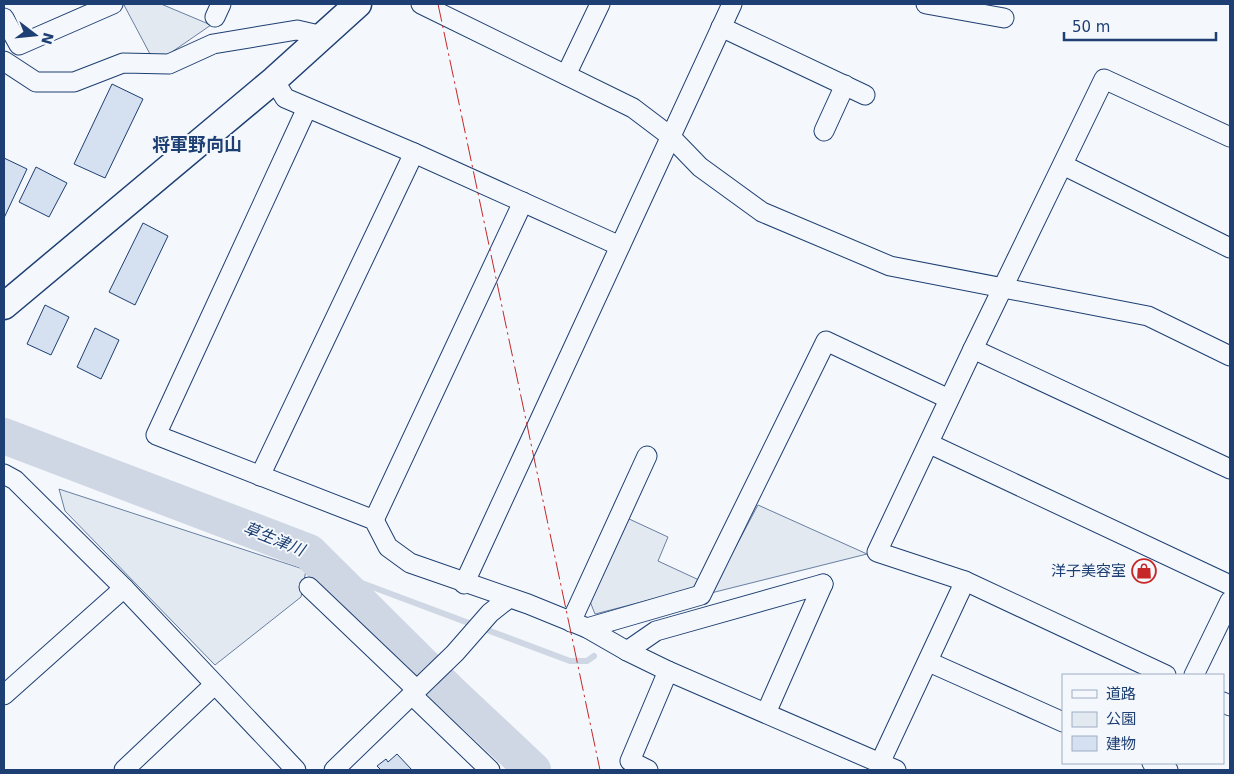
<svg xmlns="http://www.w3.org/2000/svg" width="1234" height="774" font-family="'DejaVu Sans','Noto Sans JP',sans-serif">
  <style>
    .green { fill: #e3e9f0; stroke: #687fa3 }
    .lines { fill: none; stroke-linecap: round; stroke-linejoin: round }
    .stream { stroke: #cfd7e4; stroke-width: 6 }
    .river { stroke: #cfd7e4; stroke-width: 36 }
    .building { fill: #d5e0f0; stroke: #1d3f73 }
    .street-casing { stroke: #1d3f73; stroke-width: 21 }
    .secondary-casing { stroke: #1d3f73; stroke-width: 29 }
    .street { stroke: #f4f7fb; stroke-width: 19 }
    .secondary { stroke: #f4f7fb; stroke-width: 26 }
    .power { stroke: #c62828; stroke-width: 1; stroke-dasharray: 18 4 2.5 4; stroke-linecap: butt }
    .labels { text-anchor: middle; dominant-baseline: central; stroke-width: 4; stroke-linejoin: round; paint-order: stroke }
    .poi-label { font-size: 15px; fill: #1d3f73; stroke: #f4f7fb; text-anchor: end }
    .water-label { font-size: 16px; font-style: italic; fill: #1d3f73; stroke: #f4f7fb }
    .quarter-label { font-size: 18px; font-weight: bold; fill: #1d3f73; stroke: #f4f7fb }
  </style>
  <rect width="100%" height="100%" fill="#f4f7fb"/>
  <g class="green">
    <path d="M126 4H161L211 25 166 56 150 54 124 5Z"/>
    <path d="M59 489 306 570 301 597 215 665 65 511Z"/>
    <path d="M758 505 867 554 711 593Z"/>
    <path d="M627 518 668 537 658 561 699 580 692 589 595 614 589 599Z"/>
  </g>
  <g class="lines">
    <path class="stream" d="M327 570 570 661H587L594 656"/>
    <path class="river" d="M4 436 309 552 450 692 533 770"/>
  </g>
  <g class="building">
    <path d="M112 84 143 99 105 178 74 164Z"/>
    <path d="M4 158 27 169 4 218Z"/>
    <path d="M36 167 67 183 49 217 19 202Z"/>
    <path d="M143 223 168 236 135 305 109 292Z"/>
    <path d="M45 305 69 317 51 355 27 344Z"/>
    <path d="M95 328 119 340 101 379 77 367Z"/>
    <path d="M397 754 412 770H381L377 766 386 759 388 762Z"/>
  </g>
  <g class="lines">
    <g class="street-casing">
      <g id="street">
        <path d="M421 4 633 108 670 136 700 167 762 212 890 266 1148 316 1230 356"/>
        <path d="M926 4 1004 18"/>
        <path d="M215 17 221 4"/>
        <path d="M4 18 19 45 113 4"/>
        <path d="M721 27 865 95"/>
        <path d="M4 61 36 82H74L123 63 169 64 213 44 297 30 323 36"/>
        <path d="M566 75 600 4"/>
        <path d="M274 80 285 98 414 153 620 246"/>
        <path d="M307 108 156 435 374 520 388 547 410 563 528 604 587 628 627 651 668 671 896 770"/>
        <path d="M824 131 845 85"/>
        <path d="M1063 165 1230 248"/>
        <path d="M973 349 1230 469"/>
        <path d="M930 444 1230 585"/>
        <path d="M4 474 15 480 124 588 296 770"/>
        <path d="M260 476 414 153"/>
        <path d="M374 520 523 202"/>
        <path d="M464 584 732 4"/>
        <path d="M309 587 417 690"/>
        <path d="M571 622 647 456"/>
        <path d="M587 628 701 595 826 341 949 399"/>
        <path d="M627 651 656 631 823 584"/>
        <path d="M929 662 1063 722"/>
        <path d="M1166 675 965 581 877 552 973 349 1104 79 1230 137"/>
        <path d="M1194 675 1230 601"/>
        <path d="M4 695 124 588"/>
        <path d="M412 695 490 770"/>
        <path d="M1223 702 1230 706"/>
        <path d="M766 713 823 584"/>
        <path d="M880 763 965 581"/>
        <path d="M1152 763 1168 770"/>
        <path d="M124 770 214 685"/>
        <path d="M334 770 455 653 490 613 509 598"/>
        <path d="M648 770 630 761 668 671"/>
      </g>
    </g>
    <g class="secondary-casing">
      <path id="secondary" d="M4 306 274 80 358 4"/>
    </g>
    <use href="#street" class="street"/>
    <use href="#secondary" class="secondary"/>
    <path class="power" d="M438 4 600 770"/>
  </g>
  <defs>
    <g id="shop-ring" transform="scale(1.25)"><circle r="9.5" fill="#f4f7fb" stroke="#c62828" stroke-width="1.5"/><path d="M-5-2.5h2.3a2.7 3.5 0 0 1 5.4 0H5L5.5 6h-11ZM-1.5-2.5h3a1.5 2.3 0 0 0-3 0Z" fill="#c62828"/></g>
  </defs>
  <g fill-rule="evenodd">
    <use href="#shop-ring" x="1144" y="571"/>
  </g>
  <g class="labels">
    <g class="poi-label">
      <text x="1126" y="571">洋子美容室</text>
    </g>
    <g class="water-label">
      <text transform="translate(274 539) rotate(22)">草生津川</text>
    </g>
    <g class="quarter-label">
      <text x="197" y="144">将軍野向山</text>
    </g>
  </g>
  <rect width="1234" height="774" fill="none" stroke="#1d3f73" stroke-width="10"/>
  <rect x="1062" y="674" width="162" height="90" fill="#f4f7fb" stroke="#9eadc5"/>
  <rect x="1072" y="690" width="25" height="8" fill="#f4f7fb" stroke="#9eadc5"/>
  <text x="1106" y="699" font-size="15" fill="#1d3f73">道路</text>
  <rect x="1072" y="712" width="25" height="15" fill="#e3e9f0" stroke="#9eadc5"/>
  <text x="1106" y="724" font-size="15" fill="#1d3f73">公園</text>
  <rect x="1072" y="736" width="25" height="15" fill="#d5e0f0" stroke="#9eadc5"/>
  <text x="1106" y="749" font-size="15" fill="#1d3f73">建物</text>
  <g transform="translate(35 35) rotate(106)" stroke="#f4f7fb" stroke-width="4" paint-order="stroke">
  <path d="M0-4L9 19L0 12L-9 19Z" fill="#1d3f73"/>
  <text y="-8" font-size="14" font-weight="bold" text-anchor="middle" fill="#1d3f73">N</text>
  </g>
  <path d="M1064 32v8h152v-8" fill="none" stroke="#1d3f73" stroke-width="2.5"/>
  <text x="1072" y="32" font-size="15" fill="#1d3f73" stroke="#f4f7fb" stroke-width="4" paint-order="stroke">50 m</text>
</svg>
